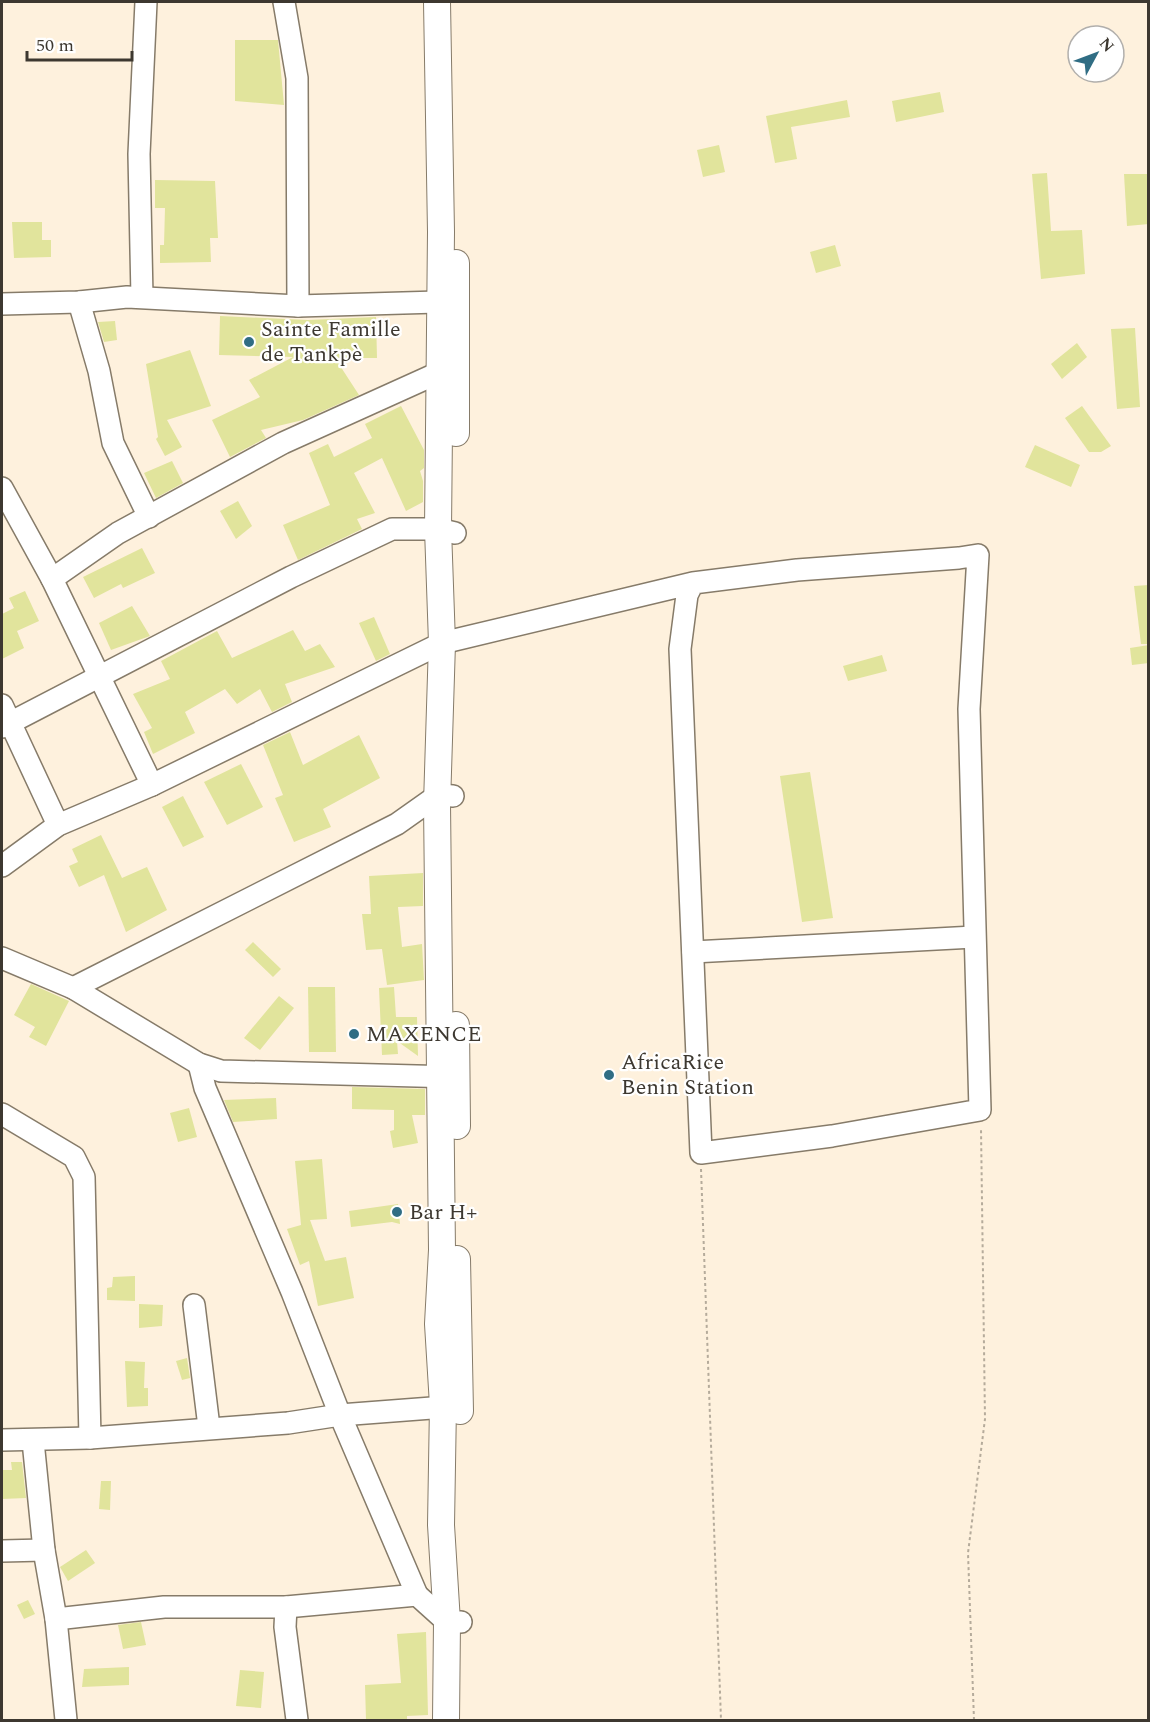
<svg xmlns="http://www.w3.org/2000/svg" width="1150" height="1722" font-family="Spectral,serif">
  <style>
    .building { fill: #e1e49c }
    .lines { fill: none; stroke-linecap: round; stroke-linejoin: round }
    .minor-casing { stroke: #867b69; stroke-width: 24 }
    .major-casing { stroke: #867b69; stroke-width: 28 }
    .path { stroke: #b5ab9b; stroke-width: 2; stroke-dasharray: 3 3; stroke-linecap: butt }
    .minor { stroke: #fff; stroke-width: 21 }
    .major { stroke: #fff; stroke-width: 26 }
    .poi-dot { fill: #306d84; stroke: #fff; stroke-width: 2 }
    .labels { text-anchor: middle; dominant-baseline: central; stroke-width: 4.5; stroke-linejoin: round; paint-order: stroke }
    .poi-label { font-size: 22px; fill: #3d3830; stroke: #fff; text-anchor: start }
  </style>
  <rect width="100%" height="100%" fill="#fef1dd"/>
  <g class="building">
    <path d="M235 40H278L284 105 235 101Z"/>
    <path d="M940 92 944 112 896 122 892 101Z"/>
    <path d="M847 100 850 117 791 127 797 159 775 163 766 116Z"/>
    <path d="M719 145 725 172 703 177 697 150Z"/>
    <path d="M1047 173 1051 231 1082 230 1085 274 1041 279 1032 174Z"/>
    <path d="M1124 174H1149V224L1127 226Z"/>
    <path d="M155 180 215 181 218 238H210L211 262 160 263V245H164L165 208H155Z"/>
    <path d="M12 222H42V240H51V257L14 258Z"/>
    <path d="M835 245 841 266 816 273 810 252Z"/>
    <path d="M220 316 308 320 376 317 377 358H335L359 395 303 420 261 430 266 438 230 457 212 420 260 397 249 380 293 357 219 355Z"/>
    <path d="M115 321 117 340 104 342 98 322Z"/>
    <path d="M1135 328 1140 407 1117 409 1111 329Z"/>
    <path d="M1077 343 1087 357 1062 379 1051 364Z"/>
    <path d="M190 350 211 406 167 420 182 447 165 456 156 439 158 437 146 364Z"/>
    <path d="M401 406 424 450V468L420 471 423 481V502L406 511 382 458 354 473 375 513 357 519 362 529 298 560 283 525 330 505 309 453 328 444 334 457 372 438 365 424Z"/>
    <path d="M1082 406 1111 446 1101 452H1089L1065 418Z"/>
    <path d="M1035 445 1080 465 1071 487 1025 467Z"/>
    <path d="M172 461 183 483 156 498 144 473Z"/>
    <path d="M238 501 252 526 236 539 220 511Z"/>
    <path d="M142 548 155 573 123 588 121 584 94 598 83 577Z"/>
    <path d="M1149 585V644H1141L1134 586Z"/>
    <path d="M25 591 39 621 17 631 24 648 2 659V614L14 608 9 598Z"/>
    <path d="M132 606 150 636 111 650 99 623Z"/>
    <path d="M374 617 390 654 376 661 359 623Z"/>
    <path d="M293 630 305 651 320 644 335 667 285 684 292 702 272 712 260 689 237 704 225 689 185 712 195 733 153 754 144 732 152 728 133 694 170 679 161 661 217 631 232 658Z"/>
    <path d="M1149 645V663L1132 665 1130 648Z"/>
    <path d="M882 655 887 671 848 681 843 666Z"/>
    <path d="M290 732 303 765 359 735 380 778 323 809 331 827 294 842 275 798 283 795 263 745Z"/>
    <path d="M241 764 263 807 227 825 204 782Z"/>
    <path d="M810 772 833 918 802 922 780 776Z"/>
    <path d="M183 796 204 837 183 847 162 807Z"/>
    <path d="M101 835 122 878 147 867 167 910 126 932 104 875 79 887 69 866 78 862 72 849Z"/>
    <path d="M423 873V906L398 907 402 947 422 944 424 980 387 985 382 949 366 950 362 914H371L369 876Z"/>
    <path d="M253 942 281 969 273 977 245 950Z"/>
    <path d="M31 984 69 1001 46 1046 29 1037 35 1027 14 1015Z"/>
    <path d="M308 987H335L336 1052H309Z"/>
    <path d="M394 987 396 1017H417L418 1056 397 1041 398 1054 382 1055 379 988Z"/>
    <path d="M279 996 294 1008 260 1050 244 1038Z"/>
    <path d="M352 1087 425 1089V1115H412L418 1143 393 1148 390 1131 394 1130V1110L352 1109Z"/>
    <path d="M276 1098 277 1119 233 1122 224 1100Z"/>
    <path d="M189 1108 197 1137 178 1142 170 1113Z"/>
    <path d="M322 1159 327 1219 310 1220 325 1261 346 1257 354 1298 318 1306 309 1261 300 1265 287 1229 301 1225 295 1161Z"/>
    <path d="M398 1204 400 1224 392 1222 351 1227 349 1211Z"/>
    <path d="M135 1276V1301L107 1300V1288L112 1287 113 1277Z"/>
    <path d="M139 1304 163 1305 162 1326 139 1328Z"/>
    <path d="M187 1358 190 1378 182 1380 176 1361Z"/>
    <path d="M125 1361 145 1362 144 1388H148V1406L127 1407Z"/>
    <path d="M11 1462H22L26 1498 2 1499V1470H12Z"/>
    <path d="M101 1481H111L110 1510 99 1509Z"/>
    <path d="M86 1550 95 1563 68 1581 60 1567Z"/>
    <path d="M28 1600 35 1614 24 1619 17 1605Z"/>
    <path d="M141 1622 146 1645 123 1649 118 1625Z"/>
    <path d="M426 1632 428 1715 407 1716V1720H366L365 1685 401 1683 397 1634Z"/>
    <path d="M129 1667V1685L82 1687 84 1669Z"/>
    <path d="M240 1670 264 1672 261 1708 236 1706Z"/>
  </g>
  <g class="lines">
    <g class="minor-casing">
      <g id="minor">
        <path d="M284 2 297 78 298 306"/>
        <path d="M142 297 139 154 146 2"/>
        <path d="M79 302 99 371 113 443 149 517"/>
        <path d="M2 304 79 302 127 297 298 306 438 302 453 309"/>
        <path d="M2 488 52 579 152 785"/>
        <path d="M52 579 118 533 283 443 438 373 454 371"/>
        <path d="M2 705 58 825"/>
        <path d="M2 727 291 577 392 529H438L455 533"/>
        <path d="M2 866 58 825 152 785 442 643 693 583 797 570 959 558 978 555 969 709 980 1110 832 1136 701 1153 680 649 687 595 693 583"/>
        <path d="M693 952 974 937"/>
        <path d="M2 958 73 988 199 1064 221 1071 455 1077"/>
        <path d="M73 988 397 824 438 795 453 796"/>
        <path d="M199 1064 205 1088 292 1292 340 1415 417 1595"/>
        <path d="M2 1114 74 1157 84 1177 90 1438"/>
        <path d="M194 1305 209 1427"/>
        <path d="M2 1440 90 1438 288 1423 340 1415 458 1406"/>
        <path d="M33 1441 44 1550 56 1619 66 1720"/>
        <path d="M2 1551 44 1550"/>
        <path d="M286 1607 285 1627 297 1720"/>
        <path d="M56 1619 164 1607H286L417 1595 447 1622H461"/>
      </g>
    </g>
    <g class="major-casing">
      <g id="major">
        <path d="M437 2 441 232 438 529 442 643 437 804 442 1250 438 1324 443 1405 441 1525 447 1622 446 1720"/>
        <path d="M456 263V433"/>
        <path d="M456 1025 457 1126"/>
        <path d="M457 1259 460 1411"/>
      </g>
    </g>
    <g class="path">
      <path d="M701 1169 721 1720"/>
      <path d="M974 1720 968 1553 985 1419 981 1128"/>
    </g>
    <use href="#minor" class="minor"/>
    <use href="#major" class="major"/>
  </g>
  <g class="poi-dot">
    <circle cx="249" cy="342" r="6"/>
    <circle cx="354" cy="1034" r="6"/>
    <circle cx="609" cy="1075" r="6"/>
    <circle cx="397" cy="1212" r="6"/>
  </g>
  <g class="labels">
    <g class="poi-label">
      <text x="261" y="329">Sainte Famille<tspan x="261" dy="25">de Tankpè</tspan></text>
      <text x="366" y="1034">MAXENCE</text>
      <text x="621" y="1062">AfricaRice<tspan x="621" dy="25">Benin Station</tspan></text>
      <text x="409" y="1212">Bar H+</text>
    </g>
  </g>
  <rect width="1150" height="1722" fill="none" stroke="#3d3830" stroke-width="6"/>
  <g transform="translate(1096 54) rotate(49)"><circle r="28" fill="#ffffff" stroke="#b1afac" stroke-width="1.5"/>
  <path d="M0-4.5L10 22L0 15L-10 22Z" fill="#306d84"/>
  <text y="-9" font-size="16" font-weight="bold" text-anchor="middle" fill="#3d3830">N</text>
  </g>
  <path d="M27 51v9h105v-9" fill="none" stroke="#3d3830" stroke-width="3"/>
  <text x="36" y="51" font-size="18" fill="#3d3830" stroke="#ffffff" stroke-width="4.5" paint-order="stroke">50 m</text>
</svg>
